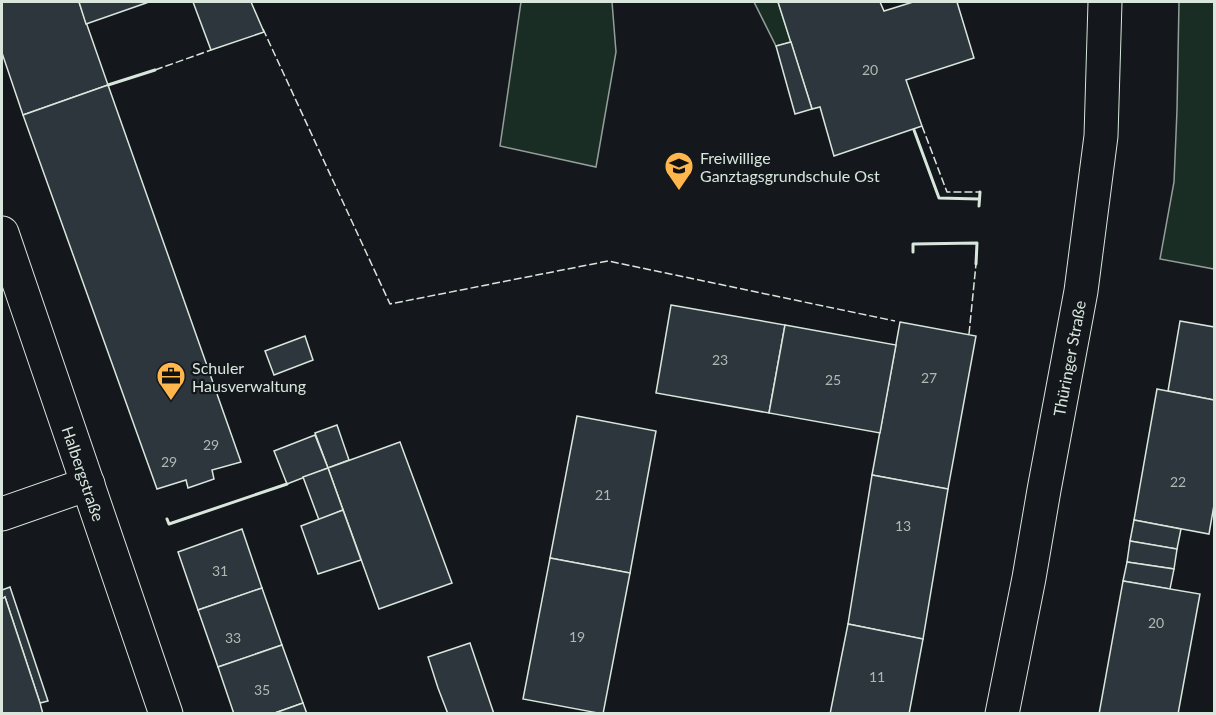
<svg xmlns="http://www.w3.org/2000/svg" width="1216" height="715" font-family="Lato,sans-serif">
  <style>
    .green { fill: #1a2d24; stroke: #939e99; stroke-width: 1.5 }
    .building { fill: #2c363c; stroke: #d8e6dc; stroke-width: 1.5 }
    .lines { fill: none; stroke-linecap: round; stroke-linejoin: round }
    .minor-casing { stroke: #d8e6dc; stroke-width: 35 }
    .minor { stroke: #14181c; stroke-width: 33 }
    .fence { stroke: #d8e6dc; stroke-width: 1.5; stroke-dasharray: 8 3; stroke-linecap: butt }
    .wall { stroke: #d8e6dc; stroke-width: 3 }
    .labels { text-anchor: middle; dominant-baseline: central; stroke-width: 4.5; stroke-linejoin: round; paint-order: stroke }
    .number-label { font-size: 14px; fill: #adbab4 }
    .poi-label { font-size: 16px; fill: #d8e6dc; stroke: #14181c; text-anchor: start }
    .street-label { font-size: 16px; fill: #d8e6dc; stroke: #14181c }
  </style>
  <rect width="100%" height="100%" fill="#14181c"/>
  <g class="green">
    <path d="M521 2H612L616 52 596 167 500 146Z"/>
    <path d="M754 2H778L791 42 776 46Z"/>
    <path d="M1179 2H1214V269L1160 259 1174 182 1177 110Z"/>
  </g>
  <g class="building">
    <path d="M2 2H79L108 85 23 115 2 53Z"/>
    <path d="M79 2H149L86 24Z"/>
    <path d="M193 2H251L264 32 211 50Z"/>
    <path d="M778 2H880L884 11 913 2H957L974 58 906 80 922 126 834 156 820 107 812 109Z"/>
    <path d="M791 42 812 109 795 114 776 46Z"/>
    <path d="M108 85 241 462 212 470 214 479 188 488 186 480 157 489 23 115Z"/>
    <path d="M671 305 785 325 769 413 656 393Z"/>
    <path d="M1180 321 1214 327V400L1168 391Z"/>
    <path d="M900 322 976 336 948 489 872 475Z"/>
    <path d="M785 325 896 345 880 433 769 413Z"/>
    <path d="M305 336 313 360 274 375 265 351Z"/>
    <path d="M1157 389 1214 400V505L1209 534 1134 520Z"/>
    <path d="M577 416 656 431 630 573 550 558Z"/>
    <path d="M337 425 349 460 328 468 315 433Z"/>
    <path d="M315 435 328 468 287 484 274 451Z"/>
    <path d="M400 442 452 583 379 609 328 468Z"/>
    <path d="M328 468 343 510 319 520 303 477Z"/>
    <path d="M872 475 948 489 923 639 848 624Z"/>
    <path d="M343 510 361 560 318 574 301 526Z"/>
    <path d="M1134 520 1181 529 1177 549 1130 541Z"/>
    <path d="M242 529 262 588 198 610 178 552Z"/>
    <path d="M1130 541 1177 549 1174 569 1127 562Z"/>
    <path d="M550 558 630 573 603 714 523 699Z"/>
    <path d="M1127 562 1174 569 1170 589 1123 581Z"/>
    <path d="M1123 581 1200 594 1178 714H1099Z"/>
    <path d="M10 587 48 701 40 703 5 597 2 599V590Z"/>
    <path d="M262 588 282 645 218 667 198 610Z"/>
    <path d="M5 597 40 703 43 714H2V599Z"/>
    <path d="M848 624 923 639 909 714H830Z"/>
    <path d="M470 643 494 714H448L438 688 428 657Z"/>
    <path d="M282 645 303 703 272 714H234L218 667Z"/>
    <path d="M303 703 307 714H272Z"/>
  </g>
  <g class="lines">
    <g class="minor-casing">
      <g id="minor">
        <path id="s1" d="M2 233 166 714"/>
        <path d="M2 514 88 484"/>
        <path id="s2" d="M1002 714 1029 578 1044 490 1081 291 1101 136 1105 2"/>
      </g>
    </g>
    <use href="#minor" class="minor"/>
    <g class="fence">
      <path d="M263 29 390 304 608 261 895 321"/>
      <path d="M155 70 211 50"/>
      <path d="M922 126 947 192H980"/>
      <path d="M969 334 976 264"/>
    </g>
    <g class="wall">
      <path d="M108 85 155 70"/>
      <path d="M914 130 939 198 979 199"/>
      <path d="M979 206 980 192"/>
      <path d="M913 252V244L977 243 976 264"/>
      <path d="M167 519 169 524 287 484"/>
    </g>
  </g>
  <defs>
    <g id="school-pin" transform="scale(1.5)"><path d="M0 17L-7.5 6A9.5 9.5 0 1 1 7.5 6Z" fill="#ffb74d" stroke="#14181c"/><path d="M0-5L7-2L0 1L-7-2ZM-4 1L0 2.5L4 1V4Q0 6-4 4Z" fill="#111"/></g>
    <g id="office-pin" transform="scale(1.5)"><path d="M0 17L-7.5 6A9.5 9.5 0 1 1 7.5 6Z" fill="#ffb74d" stroke="#14181c"/><path d="M-6-3h4V-5.5h4V-3h4V5H-6ZM-1-4.5V-3h2v-1.5ZM-6 0V1H6V0Z" fill="#111"/></g>
  </defs>
  <g fill-rule="evenodd">
    <use href="#school-pin" x="679" y="166"/>
    <use href="#office-pin" x="171" y="376"/>
  </g>
  <g class="labels">
    <g class="number-label">
      <text x="870" y="69">20</text>
      <text x="720" y="359">23</text>
      <text x="929" y="377">27</text>
      <text x="833" y="379">25</text>
      <text x="211" y="444">29</text>
      <text x="169" y="461">29</text>
      <text x="1178" y="481">22</text>
      <text x="603" y="494">21</text>
      <text x="903" y="525">13</text>
      <text x="220" y="570">31</text>
      <text x="1156" y="622">20</text>
      <text x="577" y="636">19</text>
      <text x="233" y="637">33</text>
      <text x="877" y="676">11</text>
      <text x="262" y="689">35</text>
    </g>
    <g class="poi-label">
      <text x="700" y="157">Freiwillige<tspan x="700" dy="18">Ganztagsgrundschule Ost</tspan></text>
      <text x="192" y="367">Schuler<tspan x="192" dy="18">Hausverwaltung</tspan></text>
    </g>
    <g class="street-label">
      <text stroke="none"><textPath href="#s2" startOffset="362">Thüringer Straße</textPath></text>
      <text stroke="none"><textPath href="#s1" startOffset="254">Halbergstraße</textPath></text>
    </g>
  </g>
  <rect width="1216" height="715" fill="none" stroke="#d8e6dc" stroke-width="6"/>
</svg>
